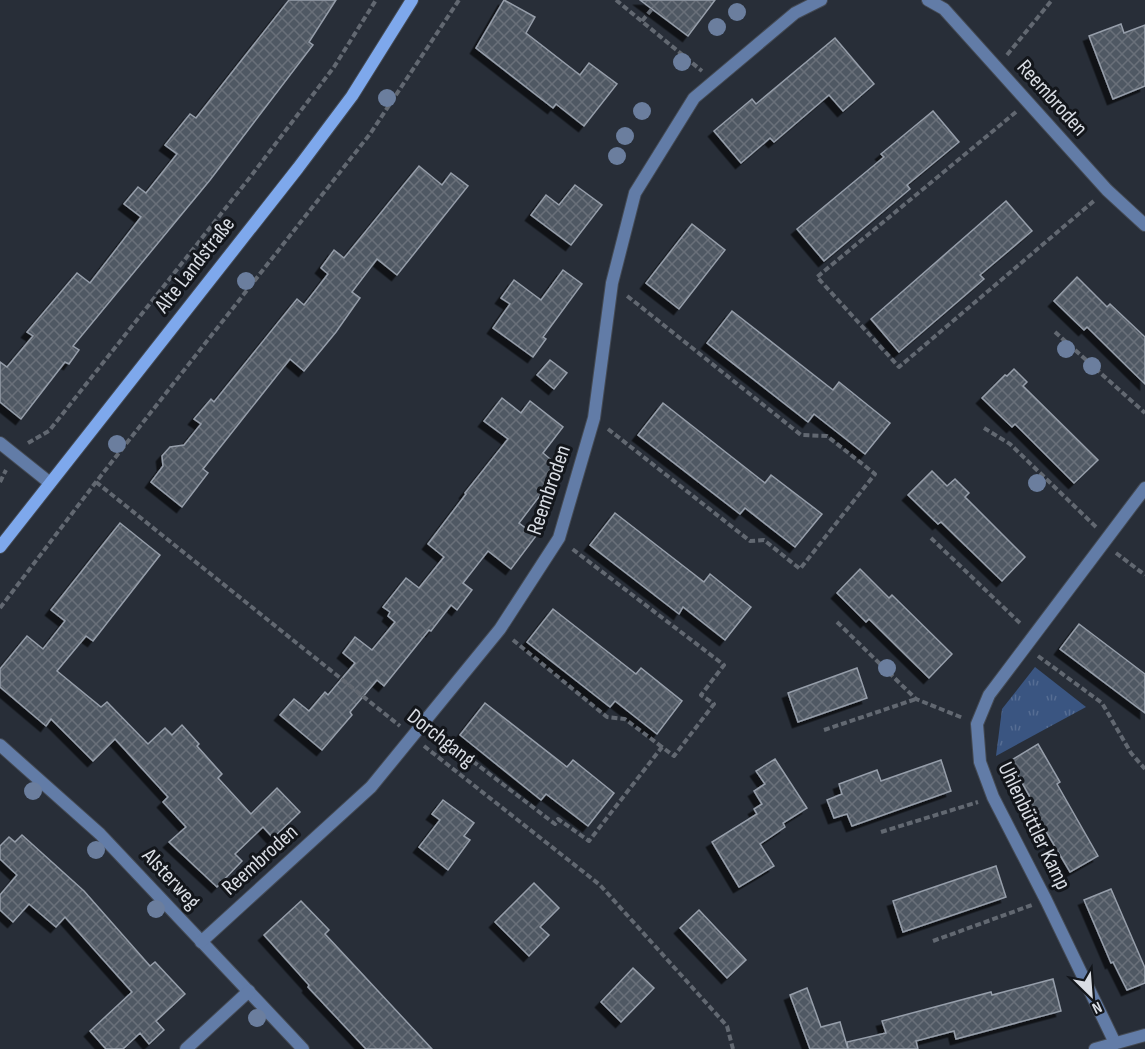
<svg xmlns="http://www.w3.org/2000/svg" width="1145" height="1049" font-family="'Sofia Sans Condensed',sans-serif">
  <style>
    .grass { fill: url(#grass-tufts) }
    .building { fill: url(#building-cross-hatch); stroke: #969eaa; stroke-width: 1.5; filter: url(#shadow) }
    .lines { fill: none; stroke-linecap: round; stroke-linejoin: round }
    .street-casing { stroke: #444a54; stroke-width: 14 }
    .secondary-casing { stroke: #444a54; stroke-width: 14 }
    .path { stroke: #626871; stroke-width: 4; stroke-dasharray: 6 3; stroke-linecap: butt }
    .street { stroke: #627ca7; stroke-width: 12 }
    .secondary { stroke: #7ea8ec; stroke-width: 12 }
    .tree { fill: #6b7e9e }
    .labels { text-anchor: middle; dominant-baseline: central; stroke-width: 6; stroke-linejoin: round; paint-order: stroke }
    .street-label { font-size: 22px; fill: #d9dde4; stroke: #13161b }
  </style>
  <defs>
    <pattern id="grass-tufts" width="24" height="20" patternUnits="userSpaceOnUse" patternTransform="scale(1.5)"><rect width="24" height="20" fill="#3a5581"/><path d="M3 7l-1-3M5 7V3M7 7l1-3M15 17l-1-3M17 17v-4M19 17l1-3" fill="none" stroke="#566d93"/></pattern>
    <pattern id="building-cross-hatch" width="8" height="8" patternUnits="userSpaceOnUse" patternTransform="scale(1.5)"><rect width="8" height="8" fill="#505863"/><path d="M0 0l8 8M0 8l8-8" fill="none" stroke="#697079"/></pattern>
    <filter id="shadow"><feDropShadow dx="-5.5" dy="5.5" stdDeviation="0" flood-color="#0009"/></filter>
  </defs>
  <rect width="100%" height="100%" fill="#282e38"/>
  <path class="grass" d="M1035 667 1086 707 996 756 1002 709Z"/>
  <g class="building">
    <path d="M289 0H336L309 42 313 45 210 180 73 346 79 350 69 364 65 362 21 419 0 402V362L7 367 33 336 27 332 77 273 90 283 141 217 124 204 138 187 146 193 177 154 165 145 190 114 196 118Z"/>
    <path d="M504 0 535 17 526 33 580 75 589 63 617 84 584 126 556 104 553 108 476 48Z"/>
    <path d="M640 0H715L688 36Z"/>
    <path d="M1121 24 1124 33 1145 25V86L1113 99 1089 36Z"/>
    <path d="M835 38 874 84 843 111 829 95 774 142 770 138 741 163 714 131 752 99 756 104Z"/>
    <path d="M933 111 959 142 907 185 910 189 824 261 797 229 884 157 881 154Z"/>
    <path d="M419 166 442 185 451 173 468 186 397 275 377 259 352 292 360 298 336 332 304 371 290 359 203 469 208 473 182 507 151 482 163 466 162 456 170 447 184 445 201 424 194 419 211 399 214 402 297 299 304 305 328 274 321 268 334 250 344 258Z"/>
    <path d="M575 185 602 205 571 245 531 215 546 195 559 205Z"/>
    <path d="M1006 201 1032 231 980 275 984 279 899 352 871 319Z"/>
    <path d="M692 224 725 250 679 309 646 283Z"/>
    <path d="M563 270 582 284 543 337 546 339 533 357 493 328 510 304 501 298 514 280 541 300Z"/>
    <path d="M1077 277 1107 307 1110 304 1145 337V384L1087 327 1084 330 1054 301Z"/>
    <path d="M732 311 833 390 839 382 890 423 865 454 814 414 808 422 707 343Z"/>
    <path d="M550 360 567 373 554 389 537 375Z"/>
    <path d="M1014 369 1027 382 1023 386 1098 460 1074 483 1015 424 1012 427 982 398 1005 375 1007 376Z"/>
    <path d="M502 398 521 413 530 401 563 427 543 453 561 468 519 523 536 536 511 569 488 551 463 583 472 590 457 610 451 605 431 631 429 630 384 686 377 680 350 712 352 715 322 750 280 715 294 699 309 711 325 692 328 695 355 663 343 653 355 637 372 650 395 622 388 616 390 612 383 607 406 578 419 588 444 557 428 544 466 494 465 493 508 439 484 421Z"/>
    <path d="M663 403 765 483 771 475 822 514 795 547 745 508 740 514 638 435Z"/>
    <path d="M932 471 947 486 955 479 969 493 965 497 1025 557 1002 581 941 522 938 524 908 495Z"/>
    <path d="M615 513 704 582 710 574 751 607 725 640 683 607 679 614 590 545Z"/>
    <path d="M120 523 160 555 93 641 86 636 57 671 101 707 107 702 148 744 165 728 172 735 182 725 199 744 197 746 222 774 218 778 251 814 277 788 300 812 273 838 263 827 235 854 242 861 217 887 169 842 186 827 163 802 168 797 115 739 93 761 51 719 46 726 0 687V669L27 636 43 649 65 621 51 610Z"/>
    <path d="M860 569 889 598 892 595 952 654 929 678 869 619 866 622 837 593Z"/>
    <path d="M553 609 636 674 641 668 682 701 657 734 615 701 610 707 527 642Z"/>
    <path d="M1079 624 1145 674V713L1060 649Z"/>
    <path d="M857 668 867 698 798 722 788 693Z"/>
    <path d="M485 703 567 767 573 760 614 793 588 826 546 794 541 800 460 735Z"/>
    <path d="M1038 744 1060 782 1057 784 1098 856 1070 872 1028 801 1031 799 1010 761Z"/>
    <path d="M775 759 807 808 783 823 785 827 760 844 774 866 739 887 712 842 757 814 754 809 762 804 754 791 765 784 756 771Z"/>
    <path d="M941 760 951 791 852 826 847 814 834 818 827 800 842 794 839 784 877 770 881 781Z"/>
    <path d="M443 800 474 823 464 836 470 840 448 870 419 847 440 820 432 814Z"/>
    <path d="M22 835 84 891 150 966 155 962 185 994 156 1021 164 1030 149 1044 140 1033 123 1049H106L90 1031 132 992 65 917 56 927 29 904 13 922 0 910V895L17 875 0 859V846L9 837 15 842Z"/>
    <path d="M996 866 1006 897 903 932 893 901Z"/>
    <path d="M534 883 559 908 540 927 549 935 529 956 495 922Z"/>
    <path d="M1111 889 1145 968V983L1127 990 1113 962 1111 963 1084 900Z"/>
    <path d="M301 901 329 930 325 934 432 1049H366L308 987 309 985 264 935Z"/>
    <path d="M699 910 746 960 727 978 680 928Z"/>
    <path d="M633 968 654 988 621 1022 601 1002Z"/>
    <path d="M1053 979 1061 1011 956 1039 954 1031 916 1041 918 1049H848L847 1042 886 1033 882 1021 991 992 992 995Z"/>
    <path d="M807 988 821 1027 840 1022 848 1049H810L790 995Z"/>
  </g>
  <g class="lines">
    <g class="street-casing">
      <g id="street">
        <path d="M928 0 944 9 1107 190 1145 225"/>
        <path d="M0 443 50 483"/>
        <path d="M0 745 100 834 303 1049"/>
        <path d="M201 942 371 787 500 629 559 538 594 418 612 283 635 193 694 98 795 13 821 0"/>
        <path d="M1115 1043 1046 900 993 797 980 762 977 724 989 695 1145 488"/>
        <path d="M186 1049 249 991"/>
        <path d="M1095 1049 1145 1035"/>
      </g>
    </g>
    <g class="secondary-casing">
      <path id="secondary" d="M0 547 298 168 352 96 412 0"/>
    </g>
    <g class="path">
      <path d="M616 0 702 71"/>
      <path d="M642 21 652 9"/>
      <path d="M1007 55 1052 0"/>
      <path d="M1016 112 817 277 899 367 1095 200"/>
      <path d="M1055 332 1145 413"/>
      <path d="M984 428 1010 444 1096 527"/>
      <path d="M608 429 750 541 764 540 800 569 875 474 827 436 801 435 626 295"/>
      <path d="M28 443 49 431 251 176 334 67 376 0"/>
      <path d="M0 482 6 470"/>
      <path d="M96 482 400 726"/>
      <path d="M931 538 1022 625"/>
      <path d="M1116 553 1145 575"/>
      <path d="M0 608 96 482 370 134 459 0"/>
      <path d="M837 622 916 699 963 718"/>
      <path d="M513 640 607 717 625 719 662 747"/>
      <path d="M1038 656 1102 703 1131 753 1145 769"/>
      <path d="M824 730 916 699"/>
      <path d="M437 734 555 824 558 819 589 841 662 747 674 756 714 704 701 695 724 665 571 548"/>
      <path d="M424 746 600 885 727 1026 733 1049"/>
      <path d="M881 832 978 802"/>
      <path d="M933 941 1032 905"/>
    </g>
    <use href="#street" class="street"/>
    <use href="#secondary" class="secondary"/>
  </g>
  <g class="tree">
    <circle cx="737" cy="12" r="9"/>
    <circle cx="717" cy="27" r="9"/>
    <circle cx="682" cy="62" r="9"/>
    <circle cx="387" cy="98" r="9"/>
    <circle cx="642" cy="111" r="9"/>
    <circle cx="625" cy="136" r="9"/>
    <circle cx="617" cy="156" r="9"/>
    <circle cx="246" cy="281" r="9"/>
    <circle cx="1066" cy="349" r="9"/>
    <circle cx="1092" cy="366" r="9"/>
    <circle cx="117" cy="444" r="9"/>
    <circle cx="1037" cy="483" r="9"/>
    <circle cx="887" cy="668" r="9"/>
    <circle cx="33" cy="791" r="9"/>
    <circle cx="96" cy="850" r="9"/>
    <circle cx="156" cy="909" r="9"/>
    <circle cx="257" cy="1018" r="9"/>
  </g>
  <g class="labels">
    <g class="street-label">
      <text transform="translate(1052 98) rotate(48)">Reembroden</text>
      <text transform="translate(195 265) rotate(-52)">Alte Landstraße</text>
      <text transform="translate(549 490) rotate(-71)">Reembroden</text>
      <text transform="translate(441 738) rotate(38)">Dorchgang</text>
      <text transform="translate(1034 826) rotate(64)">Uhlenbüttler Kamp</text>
      <text transform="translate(260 860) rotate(-42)">Reembroden</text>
      <text transform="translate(171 879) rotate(47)">Alsterweg</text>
    </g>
  </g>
  <g transform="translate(1091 995) rotate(155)" stroke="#13161b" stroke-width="4.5" paint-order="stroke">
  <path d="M0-4.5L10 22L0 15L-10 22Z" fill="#d9dde4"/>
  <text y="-9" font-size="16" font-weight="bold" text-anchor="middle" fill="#d9dde4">N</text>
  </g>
</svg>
